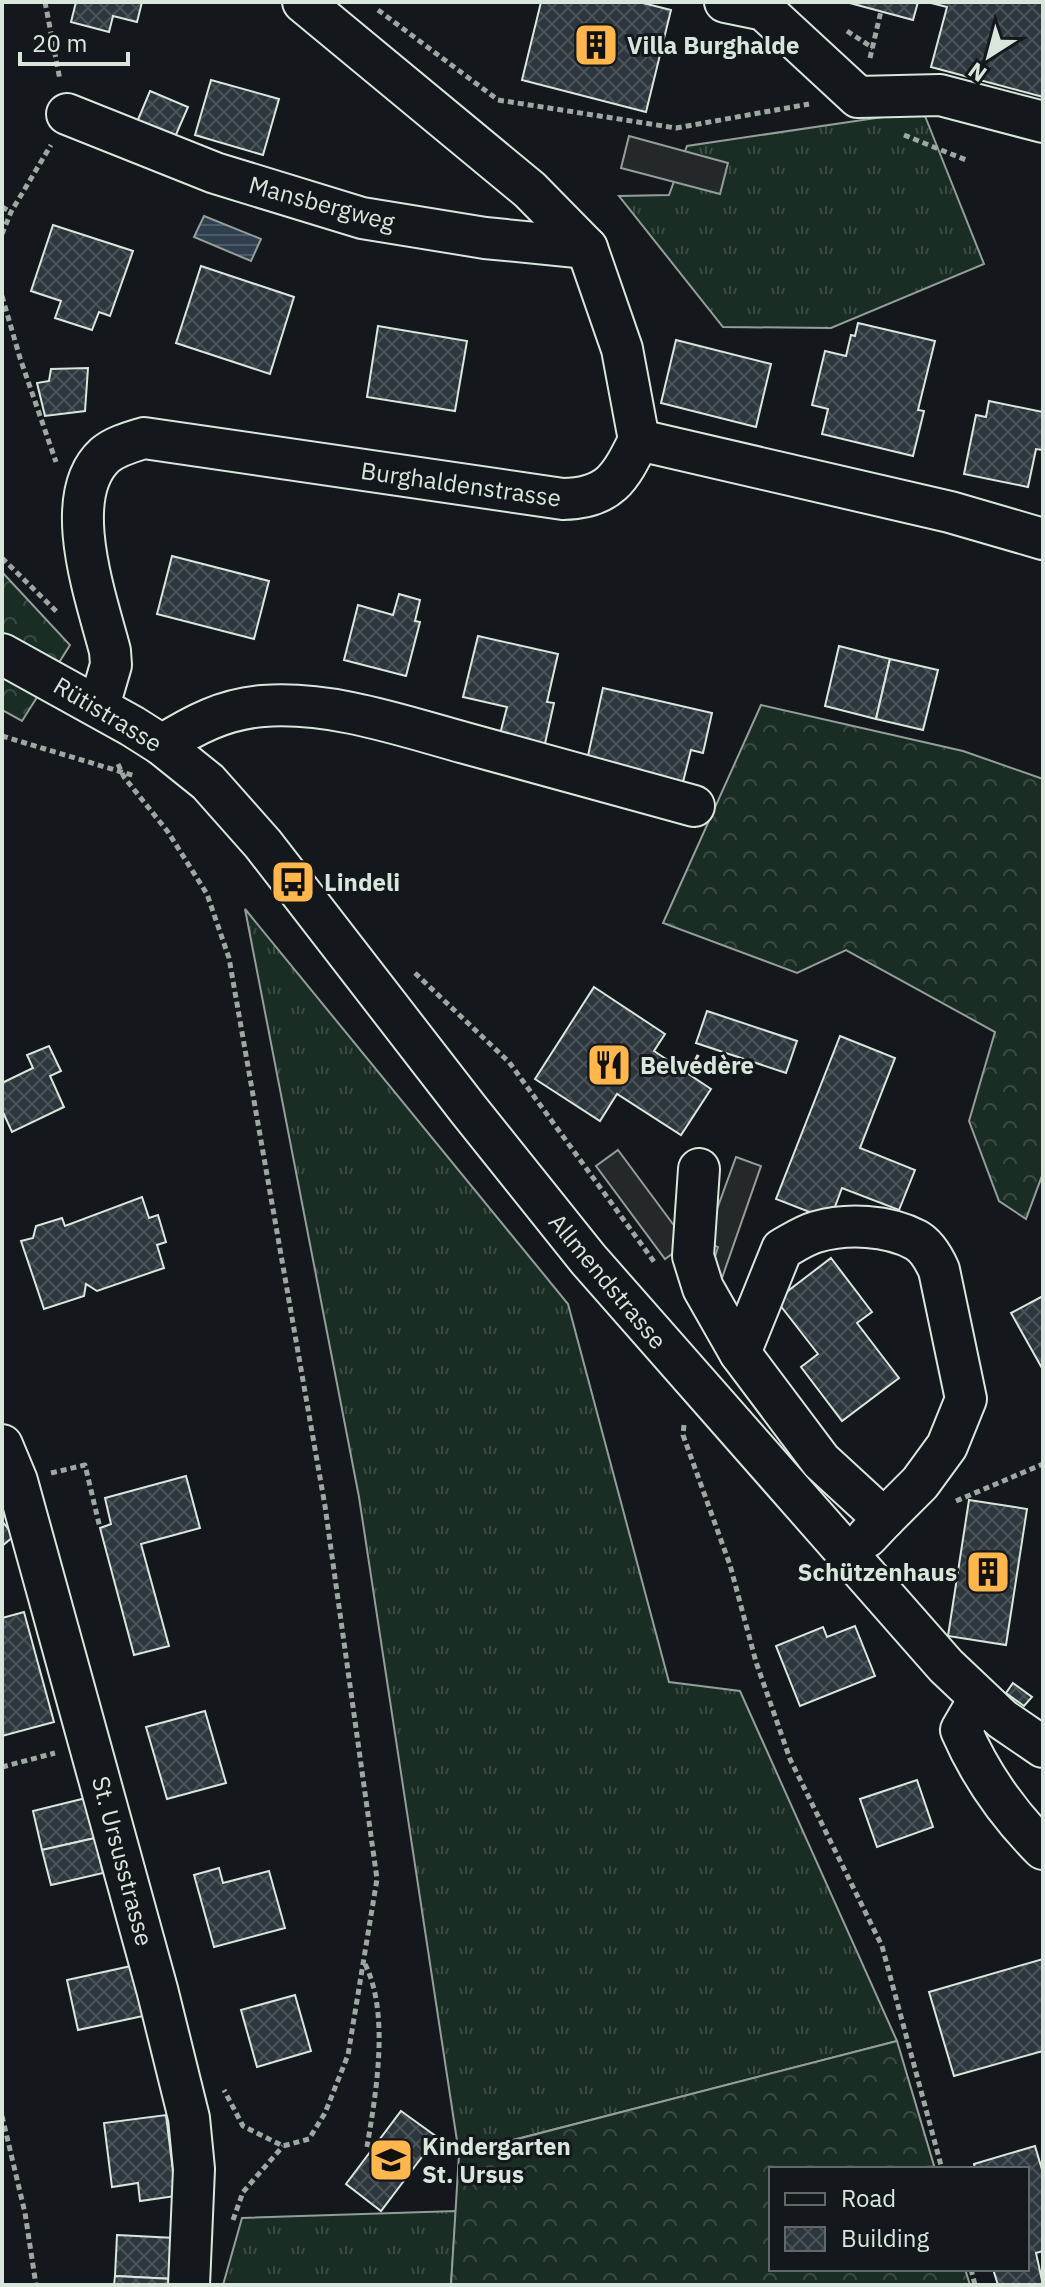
<svg xmlns="http://www.w3.org/2000/svg" width="1045" height="2287" font-family="'IBM Plex Sans',sans-serif">
  <style>
    .grass { fill: url(#grass-tufts); stroke: #939e99; stroke-width: 2 }
    .forest { fill: url(#forest-crowns); stroke: #939e99; stroke-width: 2 }
    .parking { fill: #24282b; stroke: #939e99; stroke-width: 2 }
    .water { fill: url(#water-rules); stroke: #939e99; stroke-width: 2 }
    .building { fill: url(#building-cross-hatch); stroke: #d8e6dc; stroke-width: 2 }
    .lines { fill: none; stroke-linecap: round; stroke-linejoin: round }
    .minor-casing { stroke: #d8e6dc; stroke-width: 44 }
    .path { stroke: #9da8a2; stroke-width: 5; stroke-dasharray: 6 4; stroke-linecap: butt }
    .minor { stroke: #14181c; stroke-width: 40 }
    .labels { text-anchor: middle; dominant-baseline: central; stroke-width: 6; stroke-linejoin: round; paint-order: stroke }
    .poi-label { font-size: 24px; font-weight: bold; fill: #d8e6dc; stroke: #14181c; text-anchor: start }
    .street-label { font-size: 24px; fill: #d8e6dc; stroke: #14181c }
  </style>
  <defs>
    <pattern id="grass-tufts" width="24" height="20" patternUnits="userSpaceOnUse" patternTransform="scale(2)"><rect width="24" height="20" fill="#1a2d24"/><path d="M3 7l-1-3M5 7V3M7 7l1-3M15 17l-1-3M17 17v-4M19 17l1-3" fill="none" stroke="#3b4b43"/></pattern>
    <pattern id="forest-crowns" width="20" height="18" patternUnits="userSpaceOnUse" patternTransform="scale(2)"><rect width="20" height="18" fill="#1a2d24"/><path d="M2 6a3 3 0 1 1 6 0M12 15a3 3 0 1 1 6 0" fill="none" stroke="#3b4b43"/></pattern>
    <pattern id="water-rules" width="6" height="5" patternUnits="userSpaceOnUse" patternTransform="scale(2)"><rect width="6" height="5" fill="#2f3f4d"/><path d="M0 2.5h6" fill="none" stroke="#4c5b66"/></pattern>
    <pattern id="building-cross-hatch" width="8" height="8" patternUnits="userSpaceOnUse" patternTransform="scale(2)"><rect width="8" height="8" fill="#2c363c"/><path d="M0 0l8 8M0 8l8-8" fill="none" stroke="#4a5358"/></pattern>
  </defs>
  <rect width="100%" height="100%" fill="#14181c"/>
  <g class="grass">
    <path d="M923 111 984 264 831 328 723 327 619 196 669 195 687 146Z"/>
    <path d="M245 909 568 1304 669 1682 740 1691 897 2041 459 2154 359 1497Z"/>
    <path d="M456 2211 451 2285H223L242 2218Z"/>
  </g>
  <g class="forest">
    <path d="M2 572 70 645 22 721 2 710Z"/>
    <path d="M761 705 963 751 1043 779V1173L1026 1219 999 1201 969 1121 995 1032 846 950 797 973 663 923Z"/>
    <path d="M897 2041 935 2169H771V2269H965L970 2285H451L459 2154Z"/>
  </g>
  <g class="parking">
    <path d="M629 136 728 163 720 194 621 168Z"/>
    <path d="M618 1150 687 1243 665 1259 596 1166Z"/>
    <path d="M736 1157 761 1166 722 1278 710 1273 718 1247 705 1242Z"/>
  </g>
  <path class="water" d="M204 216 261 239 251 261 194 237Z"/>
  <g class="building">
    <path d="M76 2H142L137 22 113 16 109 32 71 22Z"/>
    <path d="M541 2H639L671 10 646 112 522 80Z"/>
    <path d="M846 2H918L913 20Z"/>
    <path d="M927 2H1043V97L931 67 947 7Z"/>
    <path d="M211 80 279 99 263 155 195 135Z"/>
    <path d="M150 91 188 107 175 137 137 122Z"/>
    <path d="M53 225 133 251 110 316 99 312 92 330 55 318 61 301 31 291Z"/>
    <path d="M201 266 294 297 270 374 176 343Z"/>
    <path d="M858 323 935 341 918 410 924 411 913 456 822 434 828 409 812 405 825 351 846 356 851 335 855 336Z"/>
    <path d="M378 326 467 341 455 411 367 397Z"/>
    <path d="M676 340 771 364 756 427 661 403Z"/>
    <path d="M88 368 85 411 45 416 37 383 49 381 51 369Z"/>
    <path d="M989 401 1043 412V450L1036 449 1028 487 964 474 976 415 986 417Z"/>
    <path d="M172 556 269 581 254 639 157 614Z"/>
    <path d="M399 594 420 600 415 621 420 622 406 676 344 660 358 605 393 615Z"/>
    <path d="M478 636 558 654 547 702 554 703 544 748 499 738 507 707 463 697Z"/>
    <path d="M839 646 890 659 876 719 825 706Z"/>
    <path d="M890 659 938 670 923 730 876 719Z"/>
    <path d="M603 688 712 713 703 753 691 750 683 782 587 760Z"/>
    <path d="M594 987 665 1034 654 1051 711 1089 681 1135 617 1094 600 1121 535 1079Z"/>
    <path d="M707 1011 797 1041 786 1073 696 1043Z"/>
    <path d="M840 1036 895 1058 860 1148 915 1170 899 1210 842 1188 830 1220 776 1199Z"/>
    <path d="M49 1046 61 1071 50 1076 64 1107 12 1132 2 1110V1083L33 1068 27 1055Z"/>
    <path d="M142 1197 149 1218 158 1215 166 1242 157 1245 164 1268 97 1291 86 1284 84 1296 44 1309 21 1241 33 1238 36 1226 62 1218 65 1226Z"/>
    <path d="M831 1258 872 1312 857 1323 899 1378 842 1421 801 1367 818 1354 776 1300Z"/>
    <path d="M1043 1296V1370L1011 1313Z"/>
    <path d="M186 1476 200 1528 141 1544 169 1646 134 1655 100 1528 111 1524 105 1498Z"/>
    <path d="M969 1500 1027 1509 1006 1645 948 1636Z"/>
    <path d="M2 1521 14 1536 2 1546Z"/>
    <path d="M24 1612 54 1722 2 1736V1618Z"/>
    <path d="M855 1626 875 1676 800 1706 776 1646 823 1627 827 1637Z"/>
    <path d="M1013 1683 1032 1697 1024 1706 1006 1693Z"/>
    <path d="M205 1711 226 1783 167 1799 146 1727Z"/>
    <path d="M917 1780 933 1827 877 1847 860 1799Z"/>
    <path d="M86 1798 95 1838 42 1850 33 1811Z"/>
    <path d="M95 1838 103 1873 51 1885 42 1850Z"/>
    <path d="M219 1868 223 1883 269 1871 285 1928 214 1947 194 1875Z"/>
    <path d="M1043 1959V2051L954 2076 929 1992Z"/>
    <path d="M131 1966 143 2016 78 2030 67 1980Z"/>
    <path d="M295 1995 311 2051 257 2067 241 2010Z"/>
    <path d="M401 2111 437 2137 381 2211 346 2184Z"/>
    <path d="M166 2115 176 2196 140 2201 138 2183 112 2187 104 2123Z"/>
    <path d="M1035 2146 1043 2173V2251L1036 2253 1043 2285H998L993 2269H1027V2169H975L974 2164Z"/>
    <path d="M117 2235 175 2238 173 2279 115 2276Z"/>
    <path d="M115 2276 173 2279 172 2285H114Z"/>
  </g>
  <g class="lines">
    <g class="minor-casing">
      <g id="minor">
        <path d="M303 2 530 190 587 248 622 349 639 440"/>
        <path d="M725 2 764 10 858 97 940 95 1043 122"/>
        <path d="M67 114 215 173 362 218 485 238 587 248"/>
        <path d="M2 654 132 726 162 745 208 782 263 844 468 1109 588 1259 946 1666 1002 1719 1043 1747"/>
        <path d="M99 706 111 665 110 651C97 600 59 497 105 455 116 446 131 442 144 438L563 499C610 498 620 478 639 440L950 512 1043 539"/>
        <path d="M162 745C194 725 224 709 263 706 331 701 400 725 465 743 541 764 617 785 694 806"/>
        <path d="M699 1169 693 1256 703 1288 740 1353 821 1461 884 1519 867 1537"/>
        <path d="M740 1353 782 1249C793 1243 805 1235 816 1232 847 1223 888 1225 916 1240 927 1246 934 1259 939 1270L966 1399 947 1446 920 1483 884 1519"/>
        <path d="M2 1445 17 1481 157 1989 189 2118 194 2169 189 2285"/>
        <path d="M979 1699 961 1730C980 1774 1009 1815 1043 1849"/>
      </g>
    </g>
    <g class="path">
      <path d="M45 2 60 80"/>
      <path d="M378 10 498 100 676 128 809 104"/>
      <path d="M847 31 873 48"/>
      <path d="M870 58 881 11"/>
      <path d="M904 135 966 160"/>
      <path d="M2 207 11 212"/>
      <path d="M2 234 11 212 51 145"/>
      <path d="M2 296 20 358 56 462"/>
      <path d="M2 558 58 613"/>
      <path d="M2 736 135 776"/>
      <path d="M118 764 124 777 168 832 207 894 229 958 325 1506 377 1879 348 2055 325 2113 309 2139 283 2146 243 2126 224 2090"/>
      <path d="M415 973 509 1062 655 1263"/>
      <path d="M684 1425 683 1435 730 1565 756 1662 790 1759 882 1946 942 2169"/>
      <path d="M51 1473 85 1465 100 1528"/>
      <path d="M956 1501 1043 1464"/>
      <path d="M2 1767 55 1753"/>
      <path d="M365 1964C390 2014 376 2093 367 2147"/>
      <path d="M2 2116 25 2213 36 2285"/>
      <path d="M233 2220 243 2192 283 2146"/>
      <path d="M971 2269 975 2285"/>
    </g>
    <use href="#minor" class="minor"/>
  </g>
  <defs>
    <g id="building-square" transform="scale(2.3)"><rect x="-9" y="-9" width="18" height="18" rx="4" fill="#ffb74d" stroke="#14181c"/><path d="M-4-6H4V6H1V3H-1V6H-4ZM-2.5-4.3h1.7v1.8h-1.7ZM.8-4.3h1.7v1.8H.8ZM-2.5-1h1.7V.8h-1.7ZM.8-1h1.7V.8H.8Z" fill="#111"/></g>
    <g id="bus-square" transform="scale(2.3)"><rect x="-9" y="-9" width="18" height="18" rx="4" fill="#ffb74d" stroke="#14181c"/><path d="M-5-6H5V4H4V6H2V4H-2V6H-4V4H-5ZM-3.5-4V0h7V-4ZM-3.5 1.2v1.5H-2V1.2ZM2 1.2v1.5H3.5V1.2Z" fill="#111"/></g>
    <g id="restaurant-square" transform="scale(2.3)"><rect x="-9" y="-9" width="18" height="18" rx="4" fill="#ffb74d" stroke="#14181c"/><path d="M-5-6h1v4h1v-4h1v4h1v-4h1v5L-1.5 .5V6h-2V.5L-5-1ZM5-6V6H3V1.5H1.5Q1.5-4 5-6Z" fill="#111"/></g>
    <g id="school-square" transform="scale(2.3)"><rect x="-9" y="-9" width="18" height="18" rx="4" fill="#ffb74d" stroke="#14181c"/><path d="M0-5L7-2L0 1L-7-2ZM-4 1L0 2.5L4 1V4Q0 6-4 4Z" fill="#111"/></g>
  </defs>
  <g fill-rule="evenodd">
    <use href="#building-square" x="596" y="45"/>
    <use href="#bus-square" x="293" y="882"/>
    <use href="#restaurant-square" x="609" y="1065"/>
    <use href="#building-square" x="988" y="1572"/>
    <use href="#school-square" x="391" y="2160"/>
  </g>
  <g class="labels">
    <g class="poi-label">
      <text x="627" y="45">Villa Burghalde</text>
      <text x="324" y="882">Lindeli</text>
      <text x="640" y="1065">Belvédère</text>
      <text x="957" y="1572" text-anchor="end">Schützenhaus</text>
      <text x="422" y="2146">Kindergarten<tspan x="422" dy="28">St. Ursus</tspan></text>
    </g>
    <g class="street-label">
      <text transform="translate(322 203) rotate(15)">Mansbergweg</text>
      <text transform="translate(461 484) rotate(8)">Burghaldenstrasse</text>
      <text transform="translate(108 714) rotate(31)">Rütistrasse</text>
      <text transform="translate(608 1281) rotate(50)">Allmendstrasse</text>
      <text transform="translate(123 1861) rotate(75)">St. Ursusstrasse</text>
    </g>
  </g>
  <rect width="1045" height="2287" fill="none" stroke="#d8e6dc" stroke-width="8"/>
  <rect x="769" y="2167" width="260" height="104" fill="#14181c" stroke="#626a69" stroke-width="2"/>
  <rect x="785" y="2193" width="40" height="12" fill="#14181c" stroke="#626a69" stroke-width="2"/>
  <text x="841" y="2207" font-size="24" fill="#d8e6dc">Road</text>
  <rect x="785" y="2227" width="40" height="24" fill="url(#building-cross-hatch)" stroke="#626a69" stroke-width="2"/>
  <text x="841" y="2247" font-size="24" fill="#d8e6dc">Building</text>
  <g transform="translate(989 56) rotate(216)" stroke="#14181c" stroke-width="6" paint-order="stroke">
  <path d="M0-6L14 30L0 20L-14 30Z" fill="#d8e6dc"/>
  <text y="-12" font-size="22" font-weight="bold" text-anchor="middle" fill="#d8e6dc">N</text>
  </g>
  <path d="M20 52v12h108v-12" fill="none" stroke="#d8e6dc" stroke-width="4"/>
  <text x="32" y="52" font-size="24" fill="#d8e6dc" stroke="#14181c" stroke-width="6" paint-order="stroke">20 m</text>
</svg>
